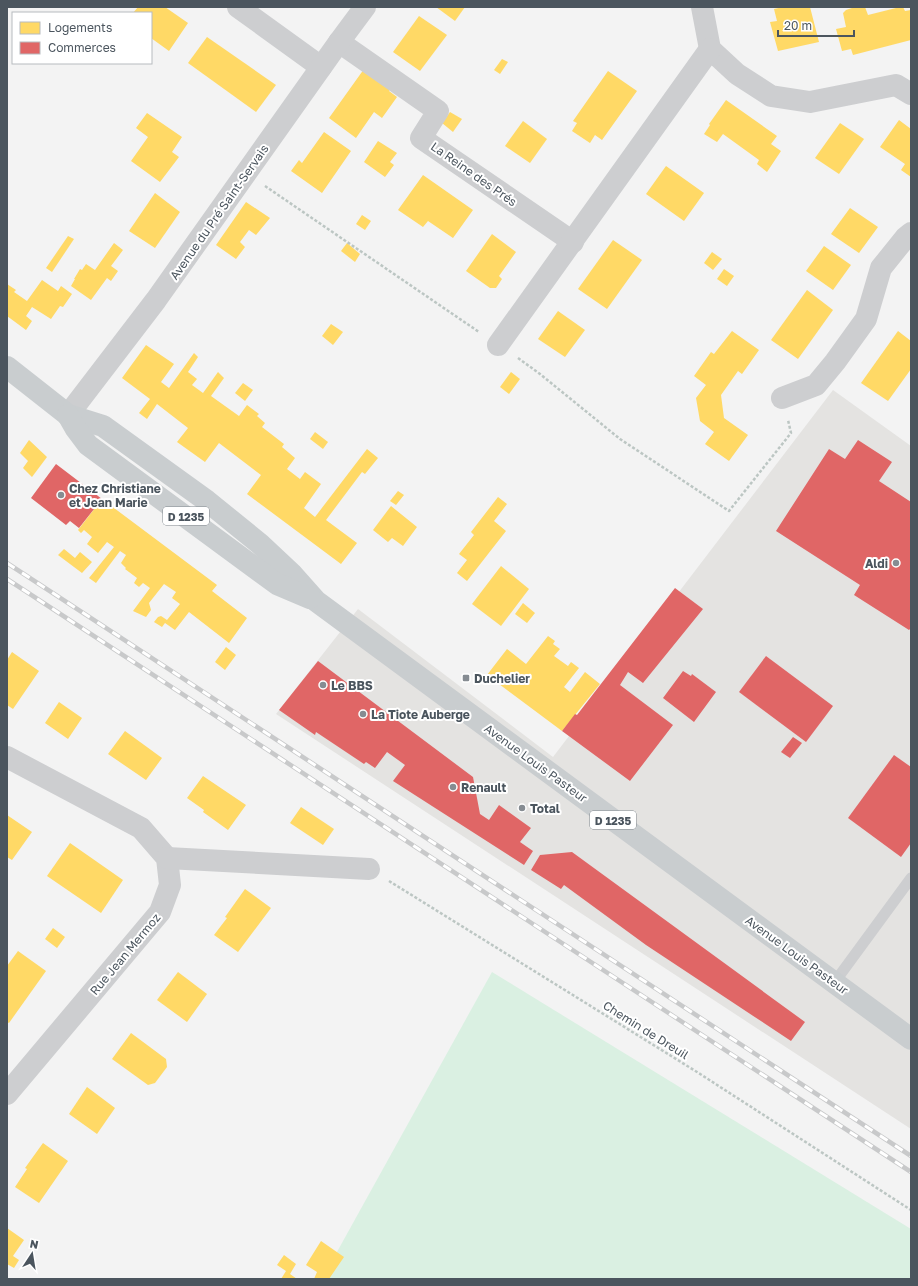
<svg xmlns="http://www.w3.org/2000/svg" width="918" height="1286" font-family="'Golos Text',sans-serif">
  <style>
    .commercial { fill: #e4e3e1 }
    .green { fill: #daf0e2 }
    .homes { fill: #ffd966 }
    .shops { fill: #e06666 }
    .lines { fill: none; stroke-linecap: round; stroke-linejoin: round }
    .path { stroke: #bcc6c3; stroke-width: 2.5; stroke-dasharray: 3 2; stroke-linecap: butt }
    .lane { stroke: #cdced0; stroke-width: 11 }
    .street { stroke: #cdced0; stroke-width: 22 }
    .primary { stroke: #c9cdcf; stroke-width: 22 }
    .rail-casing { stroke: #c8c9ca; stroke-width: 4.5 }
    .rail { stroke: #fff; stroke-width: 3; stroke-dasharray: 9; stroke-linecap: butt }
    .poi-dot { fill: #868c92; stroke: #fff; stroke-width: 1.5 }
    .labels { text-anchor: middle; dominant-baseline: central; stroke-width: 4; stroke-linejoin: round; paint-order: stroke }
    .shield { fill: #fff; stroke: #81888e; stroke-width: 1 }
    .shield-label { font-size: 11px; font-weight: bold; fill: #4b555e }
    .street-label { font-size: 12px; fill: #4b555e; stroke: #fff }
    .poi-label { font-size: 12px; font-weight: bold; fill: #4b555e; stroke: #fff; text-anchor: start }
  </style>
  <rect width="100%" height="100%" fill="#f3f3f3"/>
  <path class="commercial" d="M833 390 911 446V1129L276 714 358 609 553 757Z"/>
  <path class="green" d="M492 972 911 1229V1279H322Z"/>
  <g class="homes">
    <path d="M138 7H165L188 23 169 51 151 38V13H133Z"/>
    <path d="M436 7H465L455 21Z"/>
    <path d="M783 7H810L819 42 778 51 770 22 777 21 774 9Z"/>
    <path d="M855 7H865L868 15 900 7H903L905 11 911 10V40L853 55 851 49 842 51 836 29 846 27 843 13 846 10Z"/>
    <path d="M419 16 447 35 420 71 393 52Z"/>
    <path d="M207 37 276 85 256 112 188 63Z"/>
    <path d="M502 59 508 62 500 74 494 70Z"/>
    <path d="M364 69 391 88 389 91 397 97 382 118 374 112 356 138 329 118Z"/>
    <path d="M608 71 637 91 602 140 595 135 590 143 572 131 577 123 573 121Z"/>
    <path d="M726 100 777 136 771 144 781 151 767 172 757 164 759 160 723 134 717 142 704 134 710 125 709 124Z"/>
    <path d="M450 112 462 119 453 132 442 123Z"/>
    <path d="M147 113 182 137 172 152 179 157 160 182 131 161 148 137 136 128Z"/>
    <path d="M899 120 911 129V177L901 170 905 164 880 147Z"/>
    <path d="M523 121 547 139 530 163 505 146Z"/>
    <path d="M840 123 864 139 839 174 815 158Z"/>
    <path d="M324 132 351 151 322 193 291 171 299 160 302 163Z"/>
    <path d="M378 141 397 153 390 162 394 165 385 177 364 162Z"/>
    <path d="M666 166 704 193 684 221 646 194Z"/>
    <path d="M423 175 473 210 453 238 428 221 423 227 398 210Z"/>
    <path d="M155 193 180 212 155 248 129 231Z"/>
    <path d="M246 202 270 218 256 235 249 230 240 242 245 247 236 259 216 245Z"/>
    <path d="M850 208 878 227 859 253 831 234Z"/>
    <path d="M362 215 371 221 365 230 356 224Z"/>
    <path d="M492 234 516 252 499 276 502 279 496 288H490L466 271Z"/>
    <path d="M68 236 74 239 52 272 46 268Z"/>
    <path d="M613 240 642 260 607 309 578 289Z"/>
    <path d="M114 243 123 250 111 266 118 271 111 281 107 278 91 300 71 286 75 279H74L80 269 82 270 86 264 95 270Z"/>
    <path d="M347 243 360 254 355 262 341 251Z"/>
    <path d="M824 246 851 265 833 290 806 271Z"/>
    <path d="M712 252 722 259 713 270 704 263Z"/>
    <path d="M724 269 734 276 727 286 717 279Z"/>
    <path d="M42 280 58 291 61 286 72 294 63 307 60 306 51 319 32 307 26 316 32 321 26 330 7 316V284L16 290 14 292 27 301Z"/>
    <path d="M807 290 833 310 798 359 771 340Z"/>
    <path d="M558 311 585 330 565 357 538 339Z"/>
    <path d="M331 324 343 332 333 345 322 336Z"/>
    <path d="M732 331 759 350 742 374 738 371 721 395 724 418 748 435 729 461 705 444 714 432 700 421 696 398 706 385 694 376 711 352 714 354Z"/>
    <path d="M898 331 911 341V369L888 401 861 383Z"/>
    <path d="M146 345 174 364 161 382 169 388 194 353 198 357 188 372 197 379 192 385 203 393 218 372 224 378 211 396 239 416 247 405 259 414 257 416 265 423 262 427 284 444 282 447 295 458 287 469 300 479 305 472 321 484 304 508 315 517 367 449 378 458 365 474 362 472 326 520 357 543 341 564 247 494 261 475 219 443 205 462 177 442 188 428 157 404 147 419 139 413 150 399 122 378Z"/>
    <path d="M511 372 520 379 509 394 500 387Z"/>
    <path d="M243 383 253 390 245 401 235 393Z"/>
    <path d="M315 432 328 442 323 449 310 439Z"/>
    <path d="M29 440 47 457 32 477 23 468 28 461 20 453Z"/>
    <path d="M398 491 404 495 396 505 390 501Z"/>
    <path d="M498 497 507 504 494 521 506 531 467 581 457 573 467 560 459 554 474 535 471 532Z"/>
    <path d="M102 499 217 585 212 591 247 618 229 643 189 612 175 630 165 623 162 627 154 622 158 617 161 616 167 620 180 604 172 598 176 592 164 584 149 603 151 610 146 617 133 611 150 588 143 583 139 587 134 583 137 578 125 569 126 568 121 563 126 555 120 551 96 583 89 578 114 547 107 542 98 553 87 544 92 537 84 530 81 533 78 530Z"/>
    <path d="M391 506 417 527 403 546 392 538 388 542 373 530Z"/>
    <path d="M64 549 75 558 80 552 92 562 82 573 58 555Z"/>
    <path d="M501 566 529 589 501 626 472 604Z"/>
    <path d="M523 603 535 613 527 623 515 614Z"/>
    <path d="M548 636 555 641 553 644 560 649 554 656 568 666 571 662 579 668 564 687 570 692 585 672 600 684 562 731 487 675 507 649 526 664Z"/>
    <path d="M226 647 236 655 225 670 215 662Z"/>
    <path d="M12 652 39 671 13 709 7 705V660Z"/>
    <path d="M59 702 82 718 68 739 45 723Z"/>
    <path d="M125 731 162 758 146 780 108 754Z"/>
    <path d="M203 776 246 805 228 830 203 812 204 810 187 798Z"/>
    <path d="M301 807 334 829 323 845 290 823Z"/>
    <path d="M7 815 32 832 12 860 7 857Z"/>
    <path d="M70 843 123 880 101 913 47 876Z"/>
    <path d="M245 889 271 908 238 952 214 935 227 918 225 917Z"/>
    <path d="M53 928 65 937 57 948 45 939Z"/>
    <path d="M18 951 46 971 9 1023 7 1022V966Z"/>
    <path d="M178 972 207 994 187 1022 157 1000Z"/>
    <path d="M131 1033 166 1059 167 1067 155 1083 148 1085 112 1059Z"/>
    <path d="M87 1087 115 1108 97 1134 69 1114Z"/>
    <path d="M43 1143 68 1161 39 1203 15 1187 27 1169 25 1168Z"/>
    <path d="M7 1228 24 1240 13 1256 19 1260 14 1268 7 1264Z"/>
    <path d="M321 1241 344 1257 329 1279H314L317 1272 306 1265Z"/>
    <path d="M284 1255 296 1264 290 1274 297 1279H281L286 1271 277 1265Z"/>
  </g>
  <g class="shops">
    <path d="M858 440 892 462 879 481 911 502V628L909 630 854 595 860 585 776 531 829 449 845 459Z"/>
    <path d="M56 464 102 499 79 528 70 521 66 525 31 498Z"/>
    <path d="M675 588 703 609 643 683 628 672 620 685 673 725 630 781 562 731 575 714 577 715Z"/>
    <path d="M766 656 833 706 806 742 739 692Z"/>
    <path d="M318 661 473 777 480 814 489 820 499 805 531 828 520 842 533 851 524 865 393 781 405 765 387 752 375 768 366 762 364 764 316 732 315 735 279 710Z"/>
    <path d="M683 671 691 676 692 674 716 692 694 722 663 698Z"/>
    <path d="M793 737 802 743 790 758 781 752Z"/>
    <path d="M894 755 911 767V843L901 857 848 818Z"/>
    <path d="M572 852 805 1022 791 1041 646 945 564 885 561 889 531 870 540 855Z"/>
  </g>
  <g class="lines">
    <g class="path">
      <path d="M265 186 479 332"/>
      <path d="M518 358 540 374 620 439 729 511 791 433 788 420"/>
      <path d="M389 881 697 1072 911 1210"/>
    </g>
    <path class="lane" d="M834 983 911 878"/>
    <g class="street">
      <path d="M238 7 321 67"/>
      <path d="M702 7 710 49 737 74 771 96 810 102 896 85 911 94"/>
      <path d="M339 42 438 111 421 138 573 242"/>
      <path d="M498 345 710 49"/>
      <path d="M782 398 816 385 835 362 866 319 881 268 906 237 911 233"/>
      <path d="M68 415 156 300 339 42 365 7"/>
      <path d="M7 757 141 828 167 858 170 885 160 912 7 1094"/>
      <path d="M167 858 369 869"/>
    </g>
    <g class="primary">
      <path d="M7 367 68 415 103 426 207 501 260 544 292 574 316 601 911 1039"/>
      <path d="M68 415 76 429 88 445 277 584 310 598"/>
    </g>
    <g class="rail-casing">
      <g id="rail">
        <path d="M7 563 911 1156"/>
        <path d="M7 579 911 1172"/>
      </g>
    </g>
    <use href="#rail" class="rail"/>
  </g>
  <g class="poi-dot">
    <circle cx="61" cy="495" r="4"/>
    <circle cx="896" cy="563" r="4"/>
    <rect x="462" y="674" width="8" height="8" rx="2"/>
    <circle cx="323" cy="685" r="4"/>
    <circle cx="363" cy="714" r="4"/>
    <circle cx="453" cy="787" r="4"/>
    <circle cx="522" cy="808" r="4"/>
  </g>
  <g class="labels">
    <g class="shield">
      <rect x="163" y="507" width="46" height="18" rx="3"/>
      <rect x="590" y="811" width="46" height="18" rx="3"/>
    </g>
    <g class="shield-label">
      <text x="186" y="516">D 1235</text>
      <text x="613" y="820">D 1235</text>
    </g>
    <g class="street-label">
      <text transform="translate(474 174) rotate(35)">La Reine des Prés</text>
      <text transform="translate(219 212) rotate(-55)">Avenue du Pré Saint-Servais</text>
      <text transform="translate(536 763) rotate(36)">Avenue Louis Pasteur</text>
      <text transform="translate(125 954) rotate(-50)">Rue Jean Mermoz</text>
      <text transform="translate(797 955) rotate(36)">Avenue Louis Pasteur</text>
      <text transform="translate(646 1030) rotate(32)">Chemin de Dreuil</text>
    </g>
    <g class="poi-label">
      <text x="69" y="488">Chez Christiane<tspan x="69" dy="14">et Jean Marie</tspan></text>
      <text x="888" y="563" text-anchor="end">Aldi</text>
      <text x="474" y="678">Duchelier</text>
      <text x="331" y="685">Le BBS</text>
      <text x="371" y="714">La Tiote Auberge</text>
      <text x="461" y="787">Renault</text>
      <text x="530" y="808">Total</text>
    </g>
  </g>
  <rect width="918" height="1286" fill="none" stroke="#4b555e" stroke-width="16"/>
  <rect x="12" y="12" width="140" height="52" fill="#ffffff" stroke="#b7bbbf"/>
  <rect x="20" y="22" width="20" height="12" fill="#ffd966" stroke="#b7bbbf"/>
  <text x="48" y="32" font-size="12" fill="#4b555e">Logements</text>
  <rect x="20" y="42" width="20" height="12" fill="#e06666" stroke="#b7bbbf"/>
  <text x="48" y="52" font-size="12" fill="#4b555e">Commerces</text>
  <g transform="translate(32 1254) rotate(12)" stroke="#ffffff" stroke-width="3" paint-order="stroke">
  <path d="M0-3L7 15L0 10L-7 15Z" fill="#4b555e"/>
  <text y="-6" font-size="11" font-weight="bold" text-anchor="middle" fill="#4b555e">N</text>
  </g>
  <path d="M778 30v6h76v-6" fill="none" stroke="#4b555e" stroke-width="2"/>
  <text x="784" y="30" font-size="12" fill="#4b555e" stroke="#ffffff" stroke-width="3" paint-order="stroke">20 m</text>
</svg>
